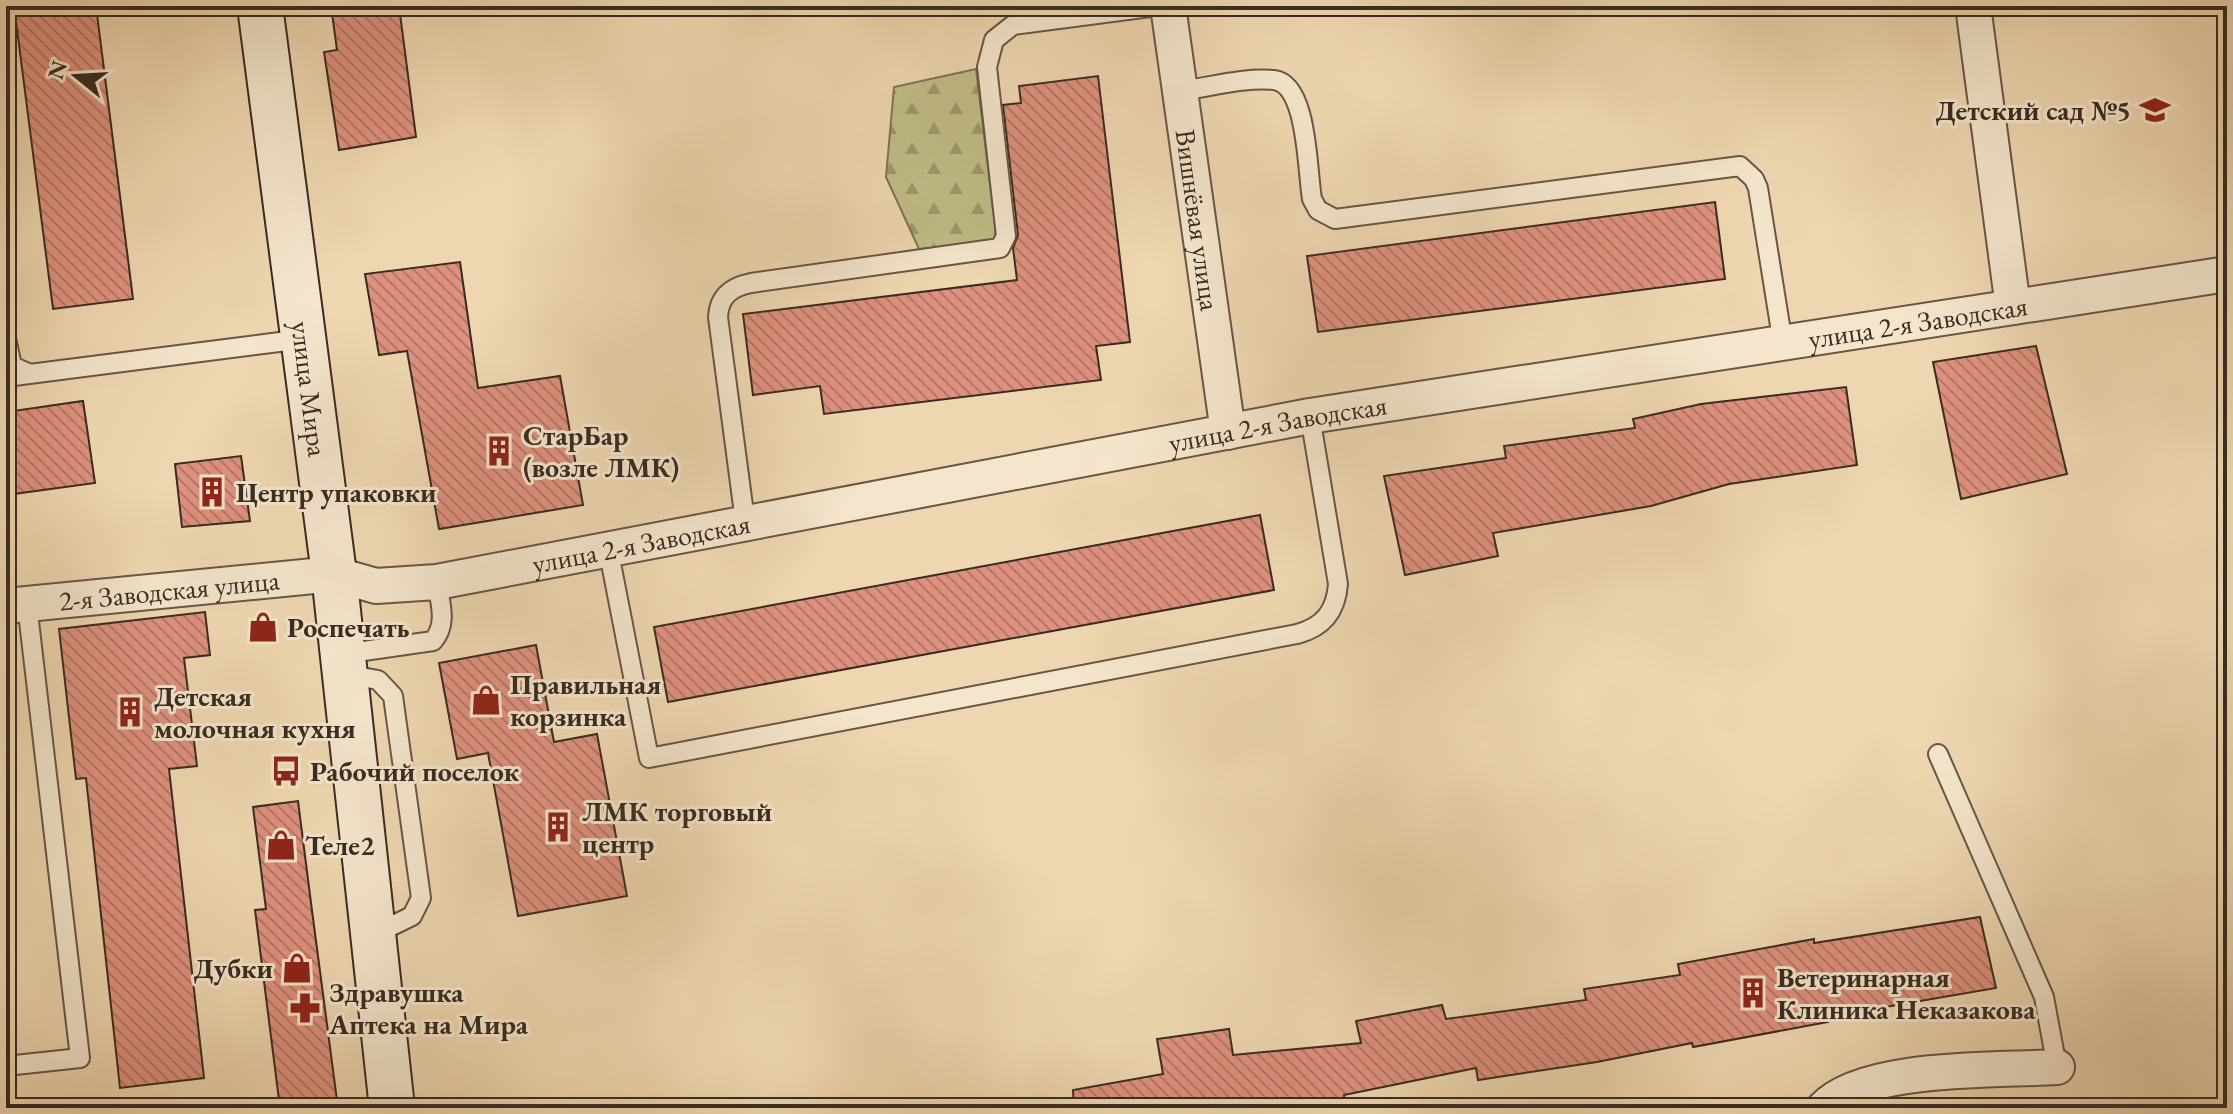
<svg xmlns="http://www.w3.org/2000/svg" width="2233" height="1114" font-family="'EB Garamond',serif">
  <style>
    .forest { fill: url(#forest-firs); stroke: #7c7454; stroke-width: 2 }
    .building { fill: url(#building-back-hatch); stroke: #382c22; stroke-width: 2 }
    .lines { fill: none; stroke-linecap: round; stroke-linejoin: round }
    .lane-casing { stroke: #665746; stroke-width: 22 }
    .street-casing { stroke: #665746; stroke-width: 38 }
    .secondary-casing { stroke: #382c22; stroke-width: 48 }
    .lane { stroke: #f4e5cc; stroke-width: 18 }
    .street { stroke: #f4e5cc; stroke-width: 34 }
    .secondary { stroke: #f4e5cc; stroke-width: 44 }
    .labels { text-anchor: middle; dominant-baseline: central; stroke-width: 6; stroke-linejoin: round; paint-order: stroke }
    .poi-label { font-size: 28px; font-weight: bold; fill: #382c22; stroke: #f4e5cc; text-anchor: start }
    .street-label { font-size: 28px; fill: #382c22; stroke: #f4e5cc }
  </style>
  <defs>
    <pattern id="forest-firs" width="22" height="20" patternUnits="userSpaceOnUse" patternTransform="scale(2)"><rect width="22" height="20" fill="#c0bc86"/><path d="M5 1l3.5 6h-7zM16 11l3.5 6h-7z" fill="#9d996d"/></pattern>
    <pattern id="building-back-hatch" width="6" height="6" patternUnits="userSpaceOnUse" patternTransform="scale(2)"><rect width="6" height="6" fill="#de917e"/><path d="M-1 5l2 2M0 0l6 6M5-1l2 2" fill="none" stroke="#b57767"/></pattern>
  </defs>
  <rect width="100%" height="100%" fill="#eed7b0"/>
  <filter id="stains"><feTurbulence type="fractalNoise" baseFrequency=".0025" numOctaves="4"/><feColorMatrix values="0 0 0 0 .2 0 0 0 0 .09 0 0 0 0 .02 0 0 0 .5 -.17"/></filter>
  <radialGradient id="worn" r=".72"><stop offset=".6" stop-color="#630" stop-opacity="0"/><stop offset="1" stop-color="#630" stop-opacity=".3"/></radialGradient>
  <path class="forest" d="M976 69 997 242 919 249 886 177 894 87Z"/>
  <g class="building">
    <path d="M14 6H96L133 299 53 309Z"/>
    <path d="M331 6H399L416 137 339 150 324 52 337 50Z"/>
    <path d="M1098 76 1130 342 1096 346 1101 380 824 414 820 386 753 395 743 314 1017 280 1013 248 1018 235 1003 105 1021 103 1019 86Z"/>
    <path d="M1715 202 1725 279 1318 332 1307 256Z"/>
    <path d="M460 262 478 388 560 376 583 505 439 529 407 351 379 355 365 274Z"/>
    <path d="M2036 346 2067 474 1961 499 1933 362Z"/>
    <path d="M1846 387 1857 465 1729 484 1651 506 1493 533 1498 556 1405 575 1384 476 1506 458 1504 446 1635 428 1633 419 1701 404Z"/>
    <path d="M83 401 95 483 6 495V412Z"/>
    <path d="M241 456 250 521 182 527 175 464Z"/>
    <path d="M1260 515 1274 590 668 702 654 627Z"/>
    <path d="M205 612 210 655 184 658 197 766 169 769 204 1078 120 1088 86 778 76 779 59 629Z"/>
    <path d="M536 645 554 742 597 734 627 896 518 916 488 753 457 759 439 663Z"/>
    <path d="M298 801 311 903 338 1108H280L255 910 266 909 253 807Z"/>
    <path d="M1980 917 1996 988 1827 1017 1828 1022 1693 1047 1692 1043 1597 1062 1478 1080 1476 1068 1344 1095 1345 1108H1074L1073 1090 1163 1074 1157 1039 1229 1029 1233 1055 1361 1043 1356 1021 1442 1005 1446 1019 1586 1000 1584 989 1680 975 1678 964 1814 939V943Z"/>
  </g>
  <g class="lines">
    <g class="lane-casing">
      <g id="lane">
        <path d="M1181 91C1210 87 1245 77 1274 80 1308 84 1307 171 1312 199L1318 210 1335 219 1740 166 1754 179 1758 188 1783 344"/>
        <path d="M6 338 12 366 28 373"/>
        <path d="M6 377 303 339"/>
        <path d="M745 521 718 317C719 296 731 287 751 283L1000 248 1006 236 987 67 994 40 1013 25 1158 6"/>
        <path d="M608 548 649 758 1297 634C1324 627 1336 611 1338 584L1310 416"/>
        <path d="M343 654 433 641C448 624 440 603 437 582"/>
        <path d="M345 674 378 680 393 696 421 898 412 916 373 935"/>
        <path d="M1938 754 2044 997 2057 1067"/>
        <path d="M6 1066 80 1058 27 604"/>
      </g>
    </g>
    <g class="street-casing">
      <g id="street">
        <path id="s1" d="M1168 6 1228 432"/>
        <path d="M1973 6 2013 307"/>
        <path id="s2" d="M6 606 334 574 376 586 437 582 1310 416 2227 274"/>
        <path d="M1824 1108C1864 1065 1998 1071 2057 1067"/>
      </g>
    </g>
    <g class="secondary-casing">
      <g id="secondary">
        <path id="s3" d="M260 6 334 574 392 1108"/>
      </g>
    </g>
    <use href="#lane" class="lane"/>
    <use href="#street" class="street"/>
    <use href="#secondary" class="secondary"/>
  </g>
  <defs>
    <g id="school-bare" transform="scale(2.4)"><path d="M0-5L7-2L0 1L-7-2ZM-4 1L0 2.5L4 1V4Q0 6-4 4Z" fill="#8f2418" stroke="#f4e5cc" stroke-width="2.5" paint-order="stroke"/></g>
    <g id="building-bare" transform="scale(2.4)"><path d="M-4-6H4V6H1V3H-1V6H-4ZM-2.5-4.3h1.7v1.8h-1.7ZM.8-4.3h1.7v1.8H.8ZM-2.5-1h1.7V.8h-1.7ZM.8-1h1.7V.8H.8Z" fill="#8f2418" stroke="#f4e5cc" stroke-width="2.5" paint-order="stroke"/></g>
    <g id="shop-bare" transform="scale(2.4)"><path d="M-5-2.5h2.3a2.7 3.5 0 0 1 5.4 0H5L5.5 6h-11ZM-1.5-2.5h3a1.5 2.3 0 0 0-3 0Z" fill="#8f2418" stroke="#f4e5cc" stroke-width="2.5" paint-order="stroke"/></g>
    <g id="bus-bare" transform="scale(2.4)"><path d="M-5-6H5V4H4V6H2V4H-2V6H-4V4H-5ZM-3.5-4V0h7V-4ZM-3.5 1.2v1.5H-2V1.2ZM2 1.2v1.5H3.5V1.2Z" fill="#8f2418" stroke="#f4e5cc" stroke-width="2.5" paint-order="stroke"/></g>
    <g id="pharmacy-bare" transform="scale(2.4)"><path d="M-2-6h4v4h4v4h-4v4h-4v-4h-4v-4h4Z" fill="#8f2418" stroke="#f4e5cc" stroke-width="2.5" paint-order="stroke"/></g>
  </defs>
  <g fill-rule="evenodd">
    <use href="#school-bare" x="2155" y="110"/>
    <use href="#building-bare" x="499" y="451"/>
    <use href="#building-bare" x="212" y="492"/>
    <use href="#shop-bare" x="263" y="627"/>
    <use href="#shop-bare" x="486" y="700"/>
    <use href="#building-bare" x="130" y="712"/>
    <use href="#bus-bare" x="286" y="771"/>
    <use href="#building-bare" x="558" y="827"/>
    <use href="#shop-bare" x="281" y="845"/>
    <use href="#shop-bare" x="297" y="968"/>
    <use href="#building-bare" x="1753" y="993"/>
    <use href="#pharmacy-bare" x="305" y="1008"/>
  </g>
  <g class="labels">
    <g class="poi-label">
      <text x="2131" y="110" text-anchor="end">Детский сад №5</text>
      <text x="523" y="435">СтарБар<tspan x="523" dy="32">(возле ЛМК)</tspan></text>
      <text x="236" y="492">Центр упаковки</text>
      <text x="287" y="627">Роспечать</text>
      <text x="510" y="684">Правильная<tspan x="510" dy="32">корзинка</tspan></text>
      <text x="154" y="696">Детская<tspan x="154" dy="32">молочная кухня</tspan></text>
      <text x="310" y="771">Рабочий поселок</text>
      <text x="582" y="811">ЛМК торговый<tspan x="582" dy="32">центр</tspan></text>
      <text x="305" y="845">Теле2</text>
      <text x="273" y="968" text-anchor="end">Дубки</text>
      <text x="1777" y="977">Ветеринарная<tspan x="1777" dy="32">Клиника Неказакова</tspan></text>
      <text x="329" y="992">Здравушка<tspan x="329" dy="32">Аптека на Мира</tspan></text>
    </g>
    <g class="street-label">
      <text stroke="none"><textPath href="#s1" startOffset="216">Вишнёвая улица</textPath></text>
      <text stroke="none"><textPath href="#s2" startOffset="1938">улица 2-я Заводская</textPath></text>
      <text stroke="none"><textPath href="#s3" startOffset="386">улица Мира</textPath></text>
      <text stroke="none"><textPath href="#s2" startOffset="1290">улица 2-я Заводская</textPath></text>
      <text stroke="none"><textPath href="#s2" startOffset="642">улица 2-я Заводская</textPath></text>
      <text stroke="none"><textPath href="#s2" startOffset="164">2-я Заводская улица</textPath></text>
    </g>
  </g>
  <rect width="2233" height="1114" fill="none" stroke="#eed7b0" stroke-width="32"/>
  <rect x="8" y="8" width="2217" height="1098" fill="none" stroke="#382c22" stroke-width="4"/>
  <rect x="16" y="16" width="2201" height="1082" fill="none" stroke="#382c22" stroke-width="2"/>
  <g transform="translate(76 76) rotate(288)" stroke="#f4e5cc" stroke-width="6" paint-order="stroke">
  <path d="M0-6L14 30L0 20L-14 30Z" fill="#382c22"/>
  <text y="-12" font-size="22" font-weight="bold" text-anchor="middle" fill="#382c22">N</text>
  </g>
  <rect width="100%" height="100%" filter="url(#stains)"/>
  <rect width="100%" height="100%" fill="url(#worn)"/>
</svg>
